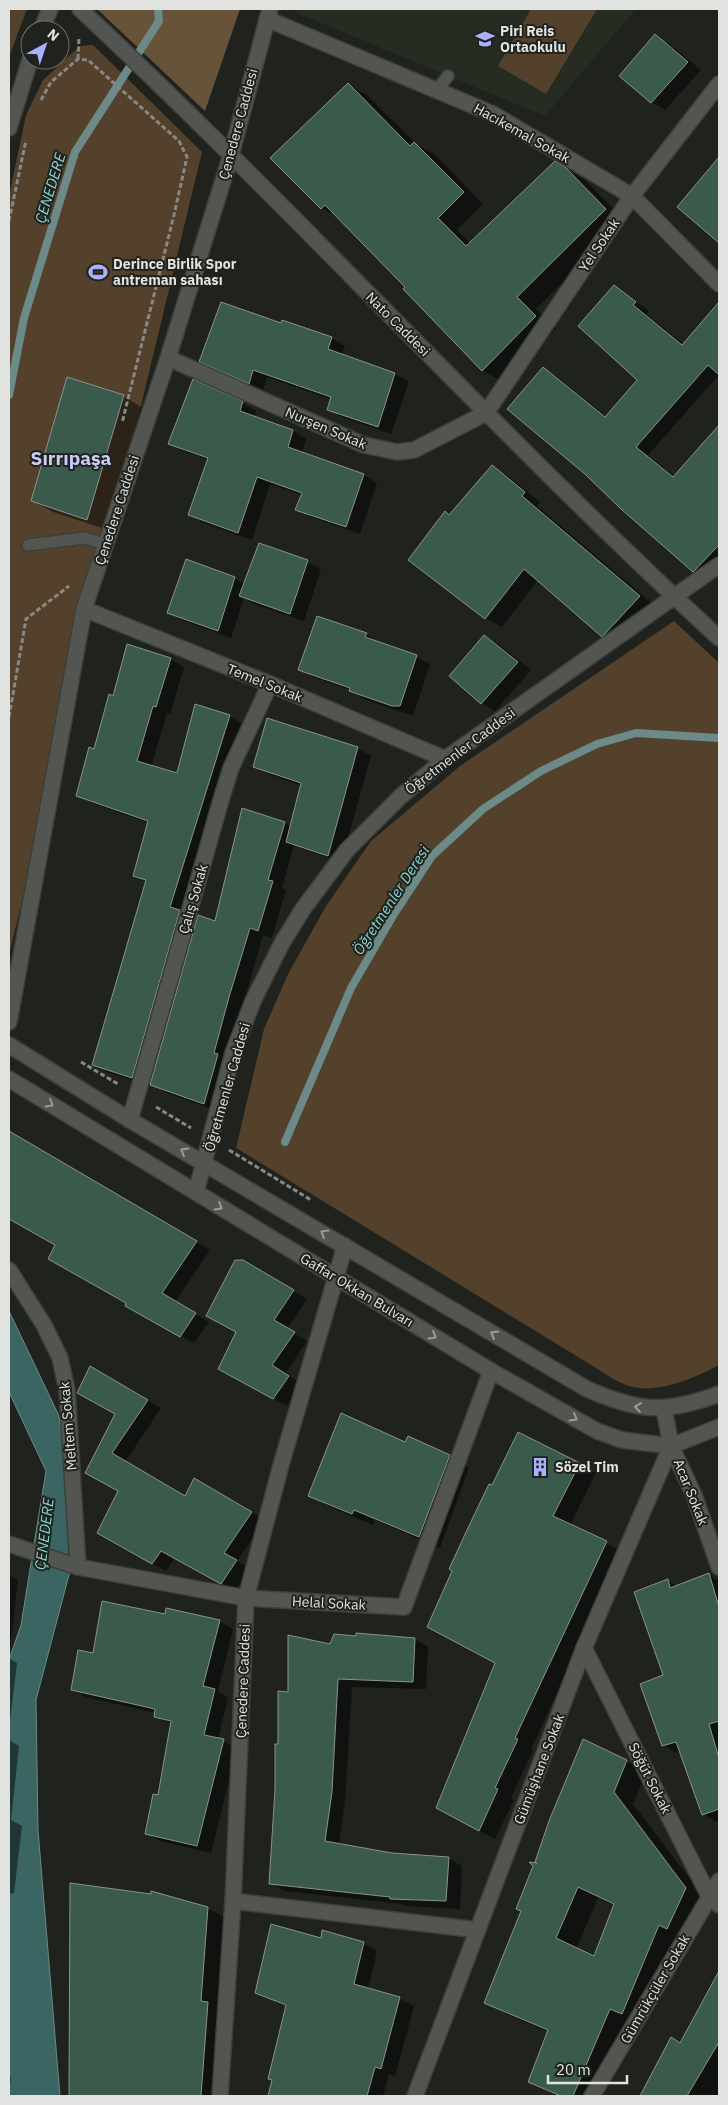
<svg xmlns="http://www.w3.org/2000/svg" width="728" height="2105" font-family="'IBM Plex Sans',sans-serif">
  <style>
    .built { fill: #262c22 }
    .green { fill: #53412b }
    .forest { fill: #675339 }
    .water { fill: #3a6562; stroke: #6c8b88 }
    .shadow { fill: #0007; fill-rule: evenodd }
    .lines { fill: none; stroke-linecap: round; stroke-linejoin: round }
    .stream { stroke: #6c8b88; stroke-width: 8 }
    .building { fill: #3a5b4b; stroke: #8c928e; fill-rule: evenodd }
    .lane-casing { stroke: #3d3f3b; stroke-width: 14 }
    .street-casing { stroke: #3d3f3b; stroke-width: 18 }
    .secondary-casing { stroke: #3d3f3b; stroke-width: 18 }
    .path { stroke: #878986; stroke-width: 3; stroke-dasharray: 5 2.5; stroke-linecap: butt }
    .lane { stroke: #525550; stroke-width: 11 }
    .street { stroke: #525550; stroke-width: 15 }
    .secondary { stroke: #525550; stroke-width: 15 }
    .oneway { stroke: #9a9c98 }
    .labels { text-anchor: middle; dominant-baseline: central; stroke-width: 4; stroke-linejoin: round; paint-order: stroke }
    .poi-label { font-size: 14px; font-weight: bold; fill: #e1e3e0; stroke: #1f221d; text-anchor: start }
    .street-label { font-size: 14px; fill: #e1e3e0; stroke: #1f221d }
    .water-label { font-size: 15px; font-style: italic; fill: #87d6d1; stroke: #1f221d }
    .district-label { font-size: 19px; font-weight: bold; fill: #c9cef9; stroke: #1f221d }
  </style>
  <rect width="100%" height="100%" fill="#1f221d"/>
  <path class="built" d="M296 9H636L545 116 295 12Z"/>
  <g class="green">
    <path d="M9 9H27L9 57Z"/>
    <path d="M531 9H597L546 94 498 66Z"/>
    <path d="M93 45 202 152 9 955V196L26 115 43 80 80 46Z"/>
    <path d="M674 621 719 663V1365C694 1378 655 1396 626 1385 616 1381 605 1374 596 1368L236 1148 264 1029 288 974 326 906 371 841 460 766Z"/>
  </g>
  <path class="forest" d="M97 9H240L205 111Z"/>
  <path class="water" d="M9 1311 59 1416 69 1491 70 1571 36 1700 38 1830 60 2096H9V1660L21 1625 46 1471 9 1392Z"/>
  <g class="shadow">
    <path d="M655 36 669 44 701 70 665 110 651 102Z"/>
    <path d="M348 84 368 96 416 144 435 155 483 204 457 230 470 243 555 163 585 180 625 221 536 309 556 328 502 382 482 370 407 287 341 219 321 208Z"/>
    <path d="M713 167 719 171V242L679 206Z"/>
    <path d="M614 286 649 311 646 314 684 344 719 304V375L648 455 675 477 719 427V512L716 516 719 519V566L708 579 694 571 543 369 557 377 607 417 639 380Z"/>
    <path d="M331 338 345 346 342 355 395 374 409 382 391 434 342 417 328 409 332 400 267 377 263 390 201 361Z"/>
    <path d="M123 396 143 408 108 530 53 512 33 501Z"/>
    <path d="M242 403 256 411 254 417 293 431 306 439 302 453 364 475 377 483 360 534 311 517 297 509 302 495 270 484 252 540 203 523 189 515 209 460 183 451 169 443Z"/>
    <path d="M492 467 508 476 540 502 537 506 655 606 618 645 602 636 538 580 502 627 485 618 446 513 450 516Z"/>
    <path d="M307 562 321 569 304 621 254 604 244 598 231 638 182 620 168 612 234 578 245 584Z"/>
    <path d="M366 634 379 643 417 657 430 664 413 716 364 699 351 690 313 677 300 669Z"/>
    <path d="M485 637 498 644 531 670 495 711 481 703Z"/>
    <path d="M170 659 184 667 170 714 167 713 151 767 177 775 229 716 243 724 184 914 146 1085 107 1072 93 1064 147 882 135 875 149 823 92 803 78 795 114 697Z"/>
    <path d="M357 748 371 756 341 863 294 845 282 888 286 890 272 938 263 935 227 1061 217 1111 165 1092 151 1084 216 922 285 823 291 827 302 786 269 774 255 766Z"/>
    <path d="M9 1132 210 1250 175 1302 209 1322 194 1343 126 1306 128 1302 57 1245 9 1218V1174L13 1166 9 1163Z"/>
    <path d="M237 1258 307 1299 287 1329 307 1341 285 1374 302 1384 287 1406 219 1368 237 1332 208 1316Z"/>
    <path d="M91 1367 161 1408 125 1462 185 1498 195 1479 265 1520 237 1561 250 1569 235 1591 175 1557 166 1571 98 1533 120 1491 87 1472 116 1414Z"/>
    <path d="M406 1444 449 1456 469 1468 440 1548 375 1520 373 1525 330 1507 310 1495Z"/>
    <path d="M579 1464 596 1473 570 1525 623 1552 531 1749 533 1750 511 1798 514 1800 495 1839 453 1817 497 1663 492 1487Z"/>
    <path d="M9 1575 18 1580 9 1658Z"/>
    <path d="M709 1575 719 1581V1821L717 1822 703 1814 681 1752 677 1753 663 1745 667 1581 677 1586Z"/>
    <path d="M166 1616 219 1621 233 1629 218 1691 228 1698 218 1739 237 1748 211 1853 160 1841 147 1833 159 1797 172 1724 155 1716 156 1713 86 1697 73 1689 94 1655Z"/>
    <path d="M415 1639 428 1647 426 1689 352 1687 345 1801 339 1845 392 1854 448 1858 462 1866 460 1909 405 1906 401 1904 284 1891 271 1883 279 1745 290 1693 331 1645Z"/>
    <path d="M9 1658 17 1663 9 1729Z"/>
    <path d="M9 1740 19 1746 11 1820 22 1826 14 1893 9 1894Z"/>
    <path d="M583 1740 647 1772 633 1804 706 1900 598 2096H557L529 2081 549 2032 506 2014 486 2002 542 1865ZM598 1898 615 1906 594 1958 576 1949Z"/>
    <path d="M71 1884 207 1908 228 1919 222 2096H71Z"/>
    <path d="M323 1932 364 1944 377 1951 368 1989 400 1999 414 2006 395 2076 389 2074 383 2096H270L287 2007 256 1993 321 1940Z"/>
    <path d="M719 1974V2096H641L672 2039 681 2044Z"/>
    <path d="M9 2076 11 2077 9 2096Z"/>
  </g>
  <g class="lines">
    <g class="stream">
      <path d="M9 395 24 318 75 152 159 21 158 9"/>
      <path d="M285 1142 351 988 394 914 432 856 483 809 541 771 597 744 636 733 719 738"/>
    </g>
  </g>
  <g class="building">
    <path d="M655 34 688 62 651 103 619 76Z"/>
    <path d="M348 83 410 146 414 142 464 192 438 218 466 246 555 161 565 167 606 209 517 297 536 316 482 371 403 289 405 287 325 205 321 209 270 158Z"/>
    <path d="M719 157V243L677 207Z"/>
    <path d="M614 285 636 302 633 305 682 345 719 302V375L708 365 636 447 673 477 719 425V545L693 572 621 509 585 474 507 409 543 367 605 417 637 380 578 326Z"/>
    <path d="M221 302 281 323 282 320 332 337 328 349 395 373 378 427 327 410 331 397 253 370 249 384 199 362Z"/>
    <path d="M67 377 124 395 87 520 31 501Z"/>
    <path d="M193 379 243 401 240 411 293 430 288 447 364 474 346 527 295 510 302 493 257 477 238 533 188 515 208 458 168 444Z"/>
    <path d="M492 465 525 492 522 496 640 596 602 637 524 569 485 619 408 560 445 511 449 515Z"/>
    <path d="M259 543 308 560 290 614 239 596Z"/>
    <path d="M186 559 235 577 218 631 167 613Z"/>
    <path d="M317 616 367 633 365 637 417 655 400 706H392L349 691 350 688 298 670Z"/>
    <path d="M484 635 518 662 481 704 449 676Z"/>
    <path d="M127 644 171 658 156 707 153 706 137 761 177 773 195 704 230 715 170 907 180 910 132 1078 92 1065 146 880 133 876 148 821 76 796 89 747 94 749 109 694 113 696Z"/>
    <path d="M267 718 358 747 328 856 286 842 301 783 253 767Z"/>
    <path d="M242 808 285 822 268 880 273 881 258 931 250 928 229 997 214 1053 218 1054 204 1104 150 1085 198 915 215 921Z"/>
    <path d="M9 1131 197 1241 162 1293 196 1313 180 1337 125 1306 126 1303 48 1259 55 1245 9 1219Z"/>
    <path d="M235 1260H243L294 1290 274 1320 295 1332 272 1365 289 1376 273 1399 218 1369 236 1332 206 1316Z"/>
    <path d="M90 1366 148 1400 112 1453 185 1496 194 1478 252 1512 224 1553 237 1560 221 1584 161 1551 152 1564 97 1533 118 1491 85 1473 115 1414 77 1393Z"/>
    <path d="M341 1413 405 1442 408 1436 450 1455 419 1537 354 1510 352 1514 308 1496Z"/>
    <path d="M518 1432 580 1463 553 1516 607 1541 515 1738 518 1739 495 1788 498 1789 479 1831 436 1808 495 1663 427 1627 452 1571 449 1569 467 1530 489 1484 492 1485Z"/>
    <path d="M709 1573 719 1607V1721L709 1724 719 1758V1809L702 1815 676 1742 662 1746 640 1684 663 1675 634 1592 668 1579 670 1588Z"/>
    <path d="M102 1601 165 1614 166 1608 220 1620 203 1686 215 1689 204 1735 224 1739 197 1846 145 1834 153 1794 158 1795 171 1721 154 1717 155 1709 71 1690 78 1650 93 1653Z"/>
    <path d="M356 1633 415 1638 413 1682 338 1679 332 1792 325 1841 392 1853 449 1857 446 1901 390 1899V1897L269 1884 275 1790V1744H278V1691L288 1692V1635L330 1644 334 1634 356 1636Z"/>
    <path d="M583 1739 627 1760 614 1792 686 1888 667 1929 659 1925 622 2014 610 2009 573 2096H561L528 2082 548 2030 484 2003 521 1911 516 1909 533 1866 529 1862 537 1863 535 1862 549 1821ZM578 1887 614 1904 594 1956 556 1938Z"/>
    <path d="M70 1883 151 1894V1891L208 1907 201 2001 208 2002 201 2096H69Z"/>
    <path d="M271 1924 321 1938 322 1930 364 1942 354 1984 400 1997 381 2069 375 2067 367 2096H268L272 2080 268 2079 286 2005 255 1993Z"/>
    <path d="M719 1971V2042L687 2096H640L671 2037 680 2043Z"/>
  </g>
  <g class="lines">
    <g class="lane-casing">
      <g id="lane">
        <path d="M437 90 448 76"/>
        <path d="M28 545 84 538 106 544"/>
      </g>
    </g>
    <g class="street-casing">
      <g id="street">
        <path d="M80 9C298 213 499 436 719 638"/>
        <path d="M267 19 493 114 632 196 719 284"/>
        <path d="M168 358 364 445 397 452 414 450 486 413 632 196 719 84"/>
        <path d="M84 609 270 684 445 759"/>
        <path d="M130 1120 221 800 231 768 270 684"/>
        <path d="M9 1270 44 1325 60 1358 67 1390 78 1567"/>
        <path d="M664 1408 671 1446 694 1495 719 1567"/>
        <path d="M9 1544 78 1567 246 1598 404 1607 491 1371"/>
        <path d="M584 1648 709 1896 719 1905"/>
        <path d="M233 1901 478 1930"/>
        <path d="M415 2096 584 1648 671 1446"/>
        <path d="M592 2096 719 1881"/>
      </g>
    </g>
    <g class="secondary-casing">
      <g id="secondary">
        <path d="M41 30 50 9"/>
        <path d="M9 128 30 60"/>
        <path d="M9 1022 84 609 168 358 231 155 270 9"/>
        <path d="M9 1045 130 1120 587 1389C639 1412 665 1414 719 1394"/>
        <path d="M9 1079 491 1371 597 1431 622 1440 671 1446 719 1427"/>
        <path d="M196 1192 233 1053 253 1001 282 943 303 909 347 850 401 796 445 759 719 565"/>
        <path d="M220 2096 233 1901 246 1598 281 1465 345 1246"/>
      </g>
    </g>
    <g class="path">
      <path d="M78 59 79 37"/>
      <path d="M41 100 51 82 78 59 88 60 179 141 187 157 174 215 122 423"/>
      <path d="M9 221 26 140"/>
      <path d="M9 717 26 619 69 586"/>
      <path d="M81 1062 118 1084"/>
      <path d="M156 1107 191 1128"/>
      <path d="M229 1150 311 1200"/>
    </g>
    <use href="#lane" class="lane"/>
    <use href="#street" class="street"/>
    <use href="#secondary" class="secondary"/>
  </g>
  <defs><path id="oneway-chevron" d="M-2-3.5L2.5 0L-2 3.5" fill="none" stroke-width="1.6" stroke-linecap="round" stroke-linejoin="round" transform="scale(1.25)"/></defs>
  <g class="oneway">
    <use href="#oneway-chevron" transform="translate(50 1104) rotate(31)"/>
    <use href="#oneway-chevron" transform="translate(184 1151) rotate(-150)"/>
    <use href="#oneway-chevron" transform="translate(219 1207) rotate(31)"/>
    <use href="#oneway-chevron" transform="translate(324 1233) rotate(-149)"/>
    <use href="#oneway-chevron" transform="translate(494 1334) rotate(-149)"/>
    <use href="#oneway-chevron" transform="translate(433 1336) rotate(31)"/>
    <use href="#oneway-chevron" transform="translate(638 1407) rotate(-171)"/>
    <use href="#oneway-chevron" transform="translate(574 1418) rotate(30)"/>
  </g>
  <defs>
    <g id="school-bare" transform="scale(1.5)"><path d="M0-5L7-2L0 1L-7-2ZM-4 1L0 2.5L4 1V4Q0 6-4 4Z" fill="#a9b0fc" stroke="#1f221d" stroke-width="2.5" paint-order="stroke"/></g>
    <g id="stadium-bare" transform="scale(1.5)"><path d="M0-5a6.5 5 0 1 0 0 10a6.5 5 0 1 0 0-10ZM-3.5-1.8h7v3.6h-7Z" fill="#a9b0fc" stroke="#1f221d" stroke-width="2.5" paint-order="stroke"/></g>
    <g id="building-bare" transform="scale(1.5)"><path d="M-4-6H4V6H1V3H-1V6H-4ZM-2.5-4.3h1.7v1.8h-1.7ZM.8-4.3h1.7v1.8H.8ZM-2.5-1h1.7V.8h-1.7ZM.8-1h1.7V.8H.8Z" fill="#a9b0fc" stroke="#1f221d" stroke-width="2.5" paint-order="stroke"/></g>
  </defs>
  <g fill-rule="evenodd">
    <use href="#school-bare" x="485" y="39"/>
    <use href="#stadium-bare" x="98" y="272"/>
    <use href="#building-bare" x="540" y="1467"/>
  </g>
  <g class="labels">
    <g class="poi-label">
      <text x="500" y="31">Piri Reis<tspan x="500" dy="16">Ortaokulu</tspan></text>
      <text x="113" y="264">Derince Birlik Spor<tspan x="113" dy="16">antreman sahası</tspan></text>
      <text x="555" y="1467">Sözel Tim</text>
    </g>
    <g class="street-label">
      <text transform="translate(238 124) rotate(-75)">Çenedere Caddesi</text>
      <text transform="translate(522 133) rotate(29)">Hacıkemal Sokak</text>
      <text transform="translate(599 245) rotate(-56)">Yel Sokak</text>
      <text transform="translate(398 324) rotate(45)">Nato Caddesi</text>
      <text transform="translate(326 428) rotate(23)">Nurşen Sokak</text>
      <text transform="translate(117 510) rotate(-72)">Çenedere Caddesi</text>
      <text transform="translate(265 683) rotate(22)">Temel Sokak</text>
      <text transform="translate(460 751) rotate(-37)">Öğretmenler Caddesi</text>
      <text transform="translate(193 899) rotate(-74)">Çalış Sokak</text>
      <text transform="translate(227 1087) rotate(-74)">Öğretmenler Caddesi</text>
      <text transform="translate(357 1290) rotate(31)">Gaffar Okkan Bulvarı</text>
      <text transform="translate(68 1426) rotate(-95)">Meltem Sokak</text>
      <text transform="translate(691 1492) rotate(68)">Acar Sokak</text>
      <text transform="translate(329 1603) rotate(3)">Helal Sokak</text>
      <text transform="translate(243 1681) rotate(-88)">Çenedere Caddesi</text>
      <text transform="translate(539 1769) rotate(-69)">Gümüşhane Sokak</text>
      <text transform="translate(650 1778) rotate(63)">Söğüt Sokak</text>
      <text transform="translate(655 1989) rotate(-60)">Gümrükçüler Sokak</text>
    </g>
    <g class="water-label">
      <text transform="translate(50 188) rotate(-73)">ÇENEDERE</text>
      <text transform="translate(391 900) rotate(-57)">Öğretmenler Deresi</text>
      <text transform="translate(44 1534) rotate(-83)">ÇENEDERE</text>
    </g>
    <g class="district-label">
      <text x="71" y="458">Sırrıpaşa</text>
    </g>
  </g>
  <rect width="728" height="2105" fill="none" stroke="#e1e3e0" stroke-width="20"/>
  <g transform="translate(45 45) rotate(40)"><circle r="24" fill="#1f221d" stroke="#6d6f6b"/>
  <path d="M0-4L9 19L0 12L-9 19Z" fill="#a9b0fc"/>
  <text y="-8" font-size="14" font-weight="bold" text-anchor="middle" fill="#e1e3e0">N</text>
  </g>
  <path d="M548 2075v8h79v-8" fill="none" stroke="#e1e3e0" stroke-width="2.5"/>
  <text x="556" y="2075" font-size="15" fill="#e1e3e0" stroke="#1f221d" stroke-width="4" paint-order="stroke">20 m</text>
</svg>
